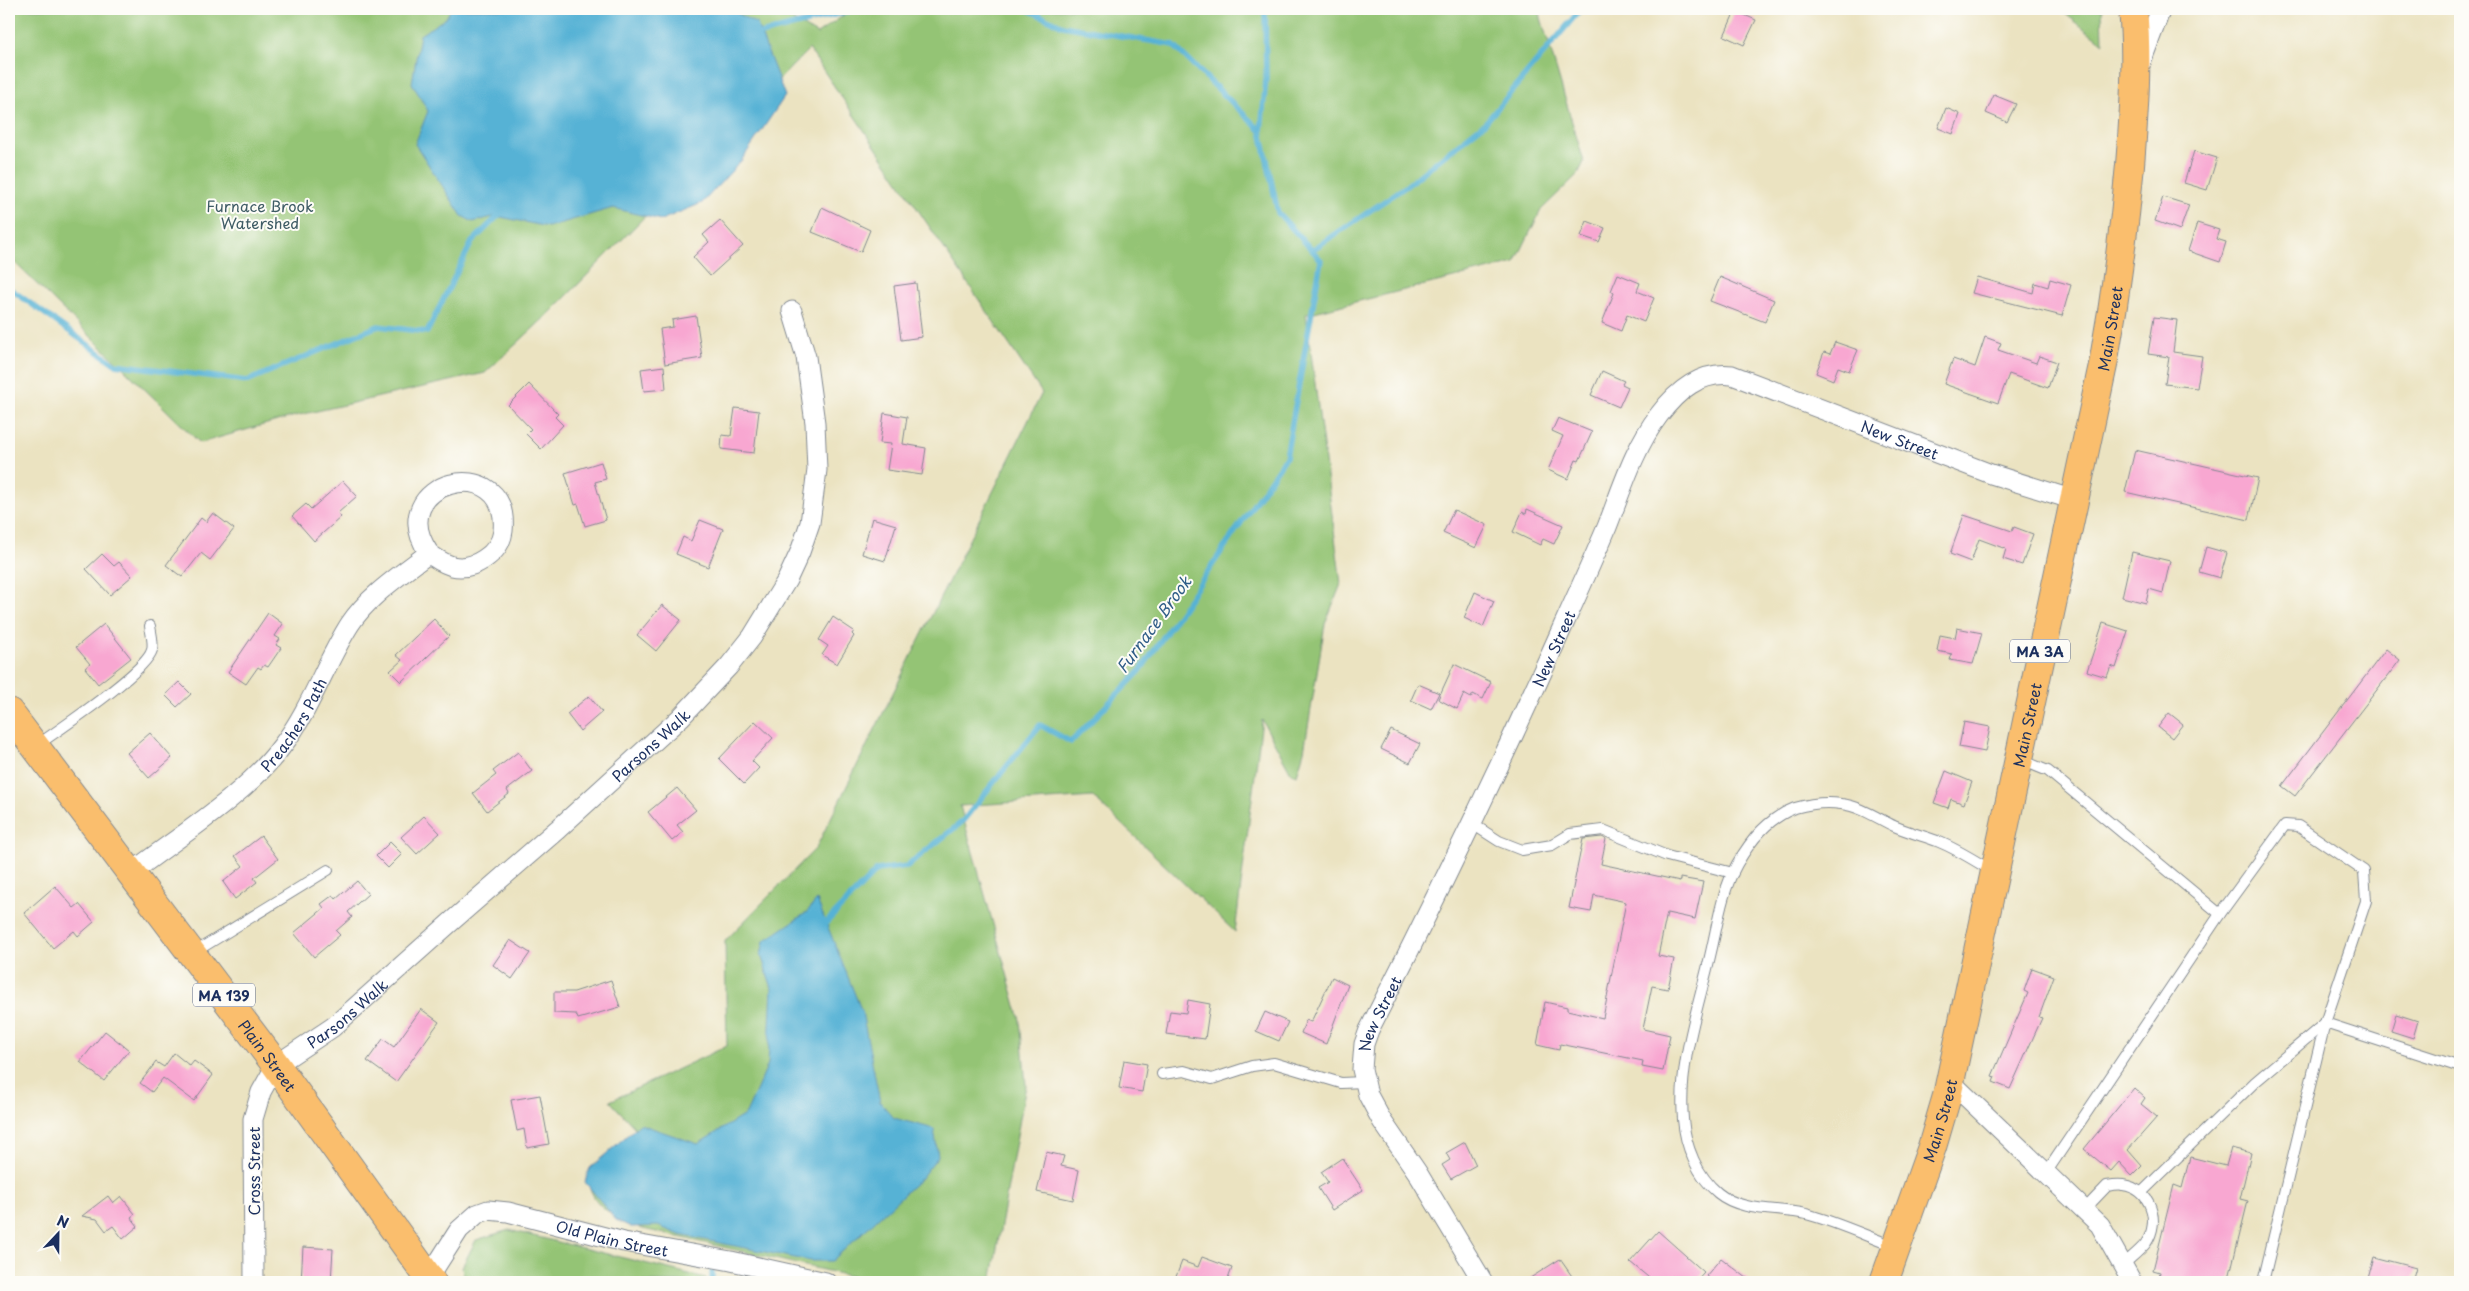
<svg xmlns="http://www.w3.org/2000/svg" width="2469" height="1291" font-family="'Playpen Sans',sans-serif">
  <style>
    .green { fill: #94c474; stroke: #587a69 }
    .water { fill: #57b2d5; stroke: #39709a }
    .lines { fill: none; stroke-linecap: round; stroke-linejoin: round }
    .stream { stroke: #57b2d5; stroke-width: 5.5 }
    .building { fill: #f8a7d1 }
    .service-casing { stroke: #838990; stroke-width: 12 }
    .minor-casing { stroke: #838990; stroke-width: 21 }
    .primary-casing { stroke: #838990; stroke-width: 30 }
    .service { stroke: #fff; stroke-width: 10 }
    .minor { stroke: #fff; stroke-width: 19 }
    .primary { stroke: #fabe6d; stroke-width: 28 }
    .labels { text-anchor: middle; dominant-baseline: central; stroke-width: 4; stroke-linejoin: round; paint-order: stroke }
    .shield { fill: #fdfcf7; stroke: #5f6c8c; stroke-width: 1 }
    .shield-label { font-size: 14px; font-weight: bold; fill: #1b2f5e }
    .park-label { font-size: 15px; fill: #3f5c65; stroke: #fdfcf7 }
    .street-label { font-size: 15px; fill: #1b2f5e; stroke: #fdfcf7 }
    .water-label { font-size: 16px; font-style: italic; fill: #305d88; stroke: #fdfcf7 }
  </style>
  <rect width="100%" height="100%" fill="#fdfcf7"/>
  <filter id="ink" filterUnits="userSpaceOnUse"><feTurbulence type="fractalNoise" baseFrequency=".02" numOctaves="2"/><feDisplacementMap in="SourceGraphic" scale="10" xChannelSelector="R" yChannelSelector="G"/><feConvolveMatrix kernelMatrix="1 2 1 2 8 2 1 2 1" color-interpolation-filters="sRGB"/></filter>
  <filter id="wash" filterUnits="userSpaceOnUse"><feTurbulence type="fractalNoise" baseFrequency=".0096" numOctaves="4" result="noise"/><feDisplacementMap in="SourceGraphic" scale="20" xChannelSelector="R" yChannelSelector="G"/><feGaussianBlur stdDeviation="1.12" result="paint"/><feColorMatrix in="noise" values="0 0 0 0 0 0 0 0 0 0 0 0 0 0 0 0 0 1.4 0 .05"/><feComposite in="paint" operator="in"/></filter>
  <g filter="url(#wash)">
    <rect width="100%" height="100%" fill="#ebe3c1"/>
    <g class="green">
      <path d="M9 9H773L817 34 853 9H1540L1541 18 1584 162 1578 174 1541 210 1515 263 1306 314 1341 584 1325 624 1304 751 1297 775 1291 773 1262 720 1235 932 1093 797 960 806 1020 1020 1026 1085 991 1282H876L639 1228 638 1220C631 1218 621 1218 614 1215 596 1206 583 1186 591 1167L636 1129 610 1101 727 1046 725 941 816 848 1042 393 809 49 554 309 485 373 295 416 200 443 9 257Z"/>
      <path d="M2059 9H2102L2103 43Z"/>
      <path d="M509 1230 706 1278 707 1282H465L462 1267 476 1240Z"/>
    </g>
    <g class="water">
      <path d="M451 9H729L757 24 785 96 741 161 702 203 661 220 613 208 548 227 496 216 473 222 462 216 415 144 428 111 412 83 420 35 446 18Z"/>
      <path d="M817 900 862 1012 880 1102 894 1118 934 1129 938 1156 921 1178 832 1261H810L680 1235 658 1226 631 1227 616 1220 585 1182 589 1169 640 1124 698 1144 746 1114 768 1064 772 988 761 955 764 941 806 913Z"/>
    </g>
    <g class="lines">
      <g class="stream">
        <path d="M1026 9 1063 26 1173 45 1261 131"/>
        <path d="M753 36 857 9"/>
        <path d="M1312 250 1405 187 1485 123 1581 9"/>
        <path d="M9 288 115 364 247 381 378 326 427 332 472 242 502 212"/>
        <path d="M822 927 877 870 907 866 962 822 1040 725 1071 742 1140 671 1286 457 1321 260 1278 213 1261 131 1266 79 1265 9"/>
        <path d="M712 1272V1282"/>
      </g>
    </g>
    <g id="blocks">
      <g class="building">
        <path d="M1735 11 1756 20 1744 45 1724 36Z"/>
        <path d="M1994 95 2016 104 2007 122 1986 113Z"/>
        <path d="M1946 108 1960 114 1953 134 1938 128Z"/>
        <path d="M2194 151 2217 158 2207 190 2184 183Z"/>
        <path d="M2163 197 2189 205 2180 230 2155 221Z"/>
        <path d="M822 207 870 230 861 252 812 232Z"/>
        <path d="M720 220 743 246 710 276 693 257 709 242 703 235Z"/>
        <path d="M1587 221 1605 228 1599 242 1581 236Z"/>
        <path d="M2197 223 2219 230 2216 239 2226 242 2220 262 2188 251Z"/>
        <path d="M1618 274 1640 283 1637 291 1654 298 1644 322 1627 315 1621 331 1602 323 1614 293 1611 291Z"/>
        <path d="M1720 277 1774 300 1765 322 1710 301Z"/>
        <path d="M1977 277 2033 293 2035 283 2048 287 2050 279 2071 285 2062 316 1972 293Z"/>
        <path d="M916 283 922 337 901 340 894 286Z"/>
        <path d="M696 316 702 358 665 364 660 329 673 327 672 320Z"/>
        <path d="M2154 317 2177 320 2173 352 2202 356 2197 388 2165 384 2169 357 2148 354Z"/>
        <path d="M1985 337 2001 343 1998 350 2036 363 2039 356 2057 362 2048 388 2009 374 1998 403 1944 384 1953 359 1975 367Z"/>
        <path d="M1835 342 1858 350 1849 371 1838 367 1833 380 1816 373 1824 352 1830 354Z"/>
        <path d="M664 366 666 389 644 391 641 369Z"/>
        <path d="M1602 371 1624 381 1622 384 1628 387 1619 407 1591 395Z"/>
        <path d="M529 384 558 414 555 417 563 425 541 449 526 434 531 429 508 405Z"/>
        <path d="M735 408 759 411 754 453 721 449 722 435 731 436Z"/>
        <path d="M884 413 907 417 903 444 926 448 922 475 887 470 891 444 880 443Z"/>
        <path d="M1558 418 1592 432 1579 461 1576 460 1568 479 1548 470 1563 436 1552 431Z"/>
        <path d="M2135 450 2258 478 2249 520 2125 492Z"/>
        <path d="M601 462 606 479 595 482 606 520 585 526 578 504 575 505 565 473Z"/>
        <path d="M343 481 357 496 338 513 341 517 314 541 292 516 306 504 311 509Z"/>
        <path d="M1527 509 1563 525 1554 544 1543 539 1540 545 1513 532 1522 512 1526 514Z"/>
        <path d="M1454 510 1487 525 1476 548 1443 533Z"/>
        <path d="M213 513 234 529 210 560 201 553 182 577 166 565 201 518 206 522Z"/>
        <path d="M1964 515 2012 531 2014 527 2033 534 2022 565 2003 559 2006 549 1979 539 1971 562 1950 554Z"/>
        <path d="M872 518 896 525 885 561 862 554Z"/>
        <path d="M700 520 723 529 708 567 676 554 683 537 691 541Z"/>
        <path d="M2206 547 2227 553 2220 578 2199 572Z"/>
        <path d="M2132 552 2170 561 2163 593 2149 589 2146 603 2122 597Z"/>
        <path d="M102 554 114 566 119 562 132 576 110 595 86 569Z"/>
        <path d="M1475 592 1494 601 1483 627 1464 618Z"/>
        <path d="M662 605 681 620 656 651 637 635Z"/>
        <path d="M268 613 283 624 275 636 280 639 276 645 281 648 268 667 264 665 261 669 258 667 246 684 228 672Z"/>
        <path d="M833 617 854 631 852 634 854 636 837 664 822 655 828 646 819 640Z"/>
        <path d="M434 619 449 636 401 682 390 671 402 660 396 655Z"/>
        <path d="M2103 623 2128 631 2116 668 2111 666 2107 677 2087 671Z"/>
        <path d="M104 624 131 658 98 684 85 668 90 664 76 647Z"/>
        <path d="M1957 628 1982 633 1973 664 1950 660 1952 654 1937 651 1940 635 1955 638Z"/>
        <path d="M2386 649 2400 660 2295 796 2282 786Z"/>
        <path d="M1454 664 1491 682 1483 699 1473 694 1471 698 1464 694 1457 709 1438 699Z"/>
        <path d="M179 682 191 694 177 707 165 695Z"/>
        <path d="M1418 684 1439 693 1431 709 1411 700Z"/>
        <path d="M589 696 602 712 580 731 567 714Z"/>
        <path d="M2169 713 2183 724 2172 738 2158 727Z"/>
        <path d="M755 721 773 738 752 761 759 768 744 784 719 759Z"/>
        <path d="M1964 722 1990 727 1985 752 1959 747Z"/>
        <path d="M1391 730 1420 744 1410 763 1381 749Z"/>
        <path d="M150 733 172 758 149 778 127 753Z"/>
        <path d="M518 752 532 771 507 790 509 794 487 811 473 793 496 775 493 771Z"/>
        <path d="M1946 771 1972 782 1964 804 1951 799 1948 808 1934 803Z"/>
        <path d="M677 788 696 810 677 825 683 832 672 841 648 812Z"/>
        <path d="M424 816 440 833 417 854 401 837Z"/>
        <path d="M261 836 278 859 254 878 257 882 235 899 223 882 243 866 235 856Z"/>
        <path d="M1602 837 1606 839 1601 864 1680 881V878L1703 882 1695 919 1667 913 1658 956 1674 959 1668 989 1652 986 1643 1029 1670 1035 1663 1071 1642 1067 1643 1061 1560 1044 1559 1050 1537 1045 1545 1002 1567 1007V1010L1603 1018 1626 902 1594 895 1591 912 1569 908 1583 839Z"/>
        <path d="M390 842 402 854 388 868 376 856Z"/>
        <path d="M357 881 368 894 348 912 352 917 336 931 340 935 314 957 294 933 324 908 321 904 333 895 336 899Z"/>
        <path d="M55 886 74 908 79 904 94 922 78 936 74 931 53 948 24 913Z"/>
        <path d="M510 940 530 953 512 979 493 965Z"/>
        <path d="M2032 968 2054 976 2039 1017 2042 1018 2010 1089 1993 1082 1995 1077 1992 1076 2028 993 2024 991Z"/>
        <path d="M1332 977 1348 985 1326 1044 1301 1033 1306 1020 1311 1022Z"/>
        <path d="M611 980 620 1007 578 1019 576 1014 554 1013V992H574Z"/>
        <path d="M1188 1000 1210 1004 1205 1039 1166 1034 1170 1011 1186 1013Z"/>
        <path d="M421 1009 439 1022 396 1082 367 1061 383 1039 394 1047Z"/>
        <path d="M1265 1012 1288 1022 1279 1041 1256 1031Z"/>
        <path d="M2396 1014 2418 1021 2413 1038 2391 1031Z"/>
        <path d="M105 1031 129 1050 104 1081 80 1062Z"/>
        <path d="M174 1053 190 1066 194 1061 213 1075 194 1101 163 1078 152 1092 140 1083 156 1062 164 1067Z"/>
        <path d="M1124 1060 1147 1064 1142 1092 1119 1088Z"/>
        <path d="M2134 1088 2145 1098 2141 1104 2157 1117 2128 1150 2142 1166 2132 1176 2119 1162 2111 1171 2084 1149Z"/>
        <path d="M540 1095 549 1144 527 1148 524 1129 517 1131 511 1100Z"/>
        <path d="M1465 1142 1476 1165 1451 1179 1442 1165 1450 1160 1446 1153Z"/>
        <path d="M2231 1148 2251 1153 2240 1199 2248 1201 2228 1282H2158L2160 1272 2153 1270 2174 1185 2182 1188 2190 1157 2226 1166Z"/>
        <path d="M1046 1152 1064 1156 1061 1166 1079 1170 1073 1200 1037 1192Z"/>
        <path d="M1342 1158 1363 1190 1332 1210 1318 1188 1328 1182 1321 1172Z"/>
        <path d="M108 1196 113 1203 121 1196 135 1214 131 1217 138 1226 123 1239 113 1226 106 1231 97 1219 82 1216Z"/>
        <path d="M1658 1231 1704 1272 1695 1282H1654L1630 1262Z"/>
        <path d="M303 1247 333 1249 331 1282H301Z"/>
        <path d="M1202 1257 1232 1268 1227 1282H1211L1198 1277 1196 1282H1174L1182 1261 1198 1267Z"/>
        <path d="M2374 1257 2416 1268 2412 1282H2367Z"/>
        <path d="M1721 1258 1752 1282H1714L1706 1276Z"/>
        <path d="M1560 1259 1576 1282H1524Z"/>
      </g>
    </g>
  </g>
  <g filter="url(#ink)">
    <use href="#blocks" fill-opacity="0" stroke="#838990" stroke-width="1"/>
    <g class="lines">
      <g class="service-casing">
        <g id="service">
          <path d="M36 746C58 730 146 672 152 650 154 643 151 633 150 626"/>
          <path d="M2019 759 2048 771 2220 914 2285 825 2298 826 2364 871 2366 901 2325 1023 2263 1282"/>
          <path d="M1471 823 1499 841 1522 850 1552 845 1570 834 1603 830 1667 856 1733 873"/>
          <path d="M193 953 328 870"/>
          <path d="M1162 1074 1184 1071 1212 1079 1252 1066 1274 1063 1341 1083 1364 1082"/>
          <path d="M2046 1173 2220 914"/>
          <path d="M2142 1192 2255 1082 2325 1023 2460 1067"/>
          <path d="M2084 1210 2107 1186C2112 1185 2118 1184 2123 1185 2151 1189 2161 1221 2146 1243 2140 1251 2130 1258 2123 1265"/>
          <path d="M1896 1247C1866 1236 1837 1222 1806 1214 1778 1208 1741 1212 1718 1193 1697 1176 1685 1145 1683 1119 1678 1063 1699 1006 1711 952 1718 922 1722 891 1737 864 1751 840 1768 818 1795 808 1809 804 1827 802 1841 804 1860 806 1877 818 1894 826 1908 832 1923 836 1937 841 1957 849 1974 860 1992 871"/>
        </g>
      </g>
      <g class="minor-casing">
        <g id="minor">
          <path d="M2140 65 2161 9"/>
          <path id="s1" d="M131 873C178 837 248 793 282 746 311 709 325 663 350 624 369 595 402 574 429 553 436 559 443 563 452 566 473 571 500 554 503 531 511 449 380 481 429 553"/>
          <path d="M1950 1081 2100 1225 2132 1282"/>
          <path id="s2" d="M429 1277 459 1230 477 1214 488 1210 508 1212 624 1242 731 1261 826 1282"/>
          <path id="s3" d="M254 1282 253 1119 261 1092 276 1065 333 1027 452 921 558 829 681 717 729 666 752 637 787 580 800 552 810 523 817 470 815 423 806 357 792 311"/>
          <path id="s4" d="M1483 1282 1417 1172 1382 1121 1368 1095 1362 1069 1364 1044 1369 1030C1437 897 1502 763 1563 626 1578 593 1593 560 1607 527 1622 489 1634 448 1659 415 1677 391 1700 371 1732 375L1991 474 2074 500"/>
        </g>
      </g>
      <g class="primary-casing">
        <g id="primary">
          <path id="s5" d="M9 712 276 1065 432 1282"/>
          <path id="s6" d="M1884 1282 1932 1147 1947 1096 2103 365C2115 299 2124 232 2130 165 2134 113 2138 61 2133 9"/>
        </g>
      </g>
      <use href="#service" class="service"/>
      <use href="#minor" class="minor"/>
      <use href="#primary" class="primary"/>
    </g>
  </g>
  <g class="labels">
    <g class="shield">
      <rect x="2010" y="639.5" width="60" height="23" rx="4"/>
      <rect x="193" y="983.5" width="62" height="23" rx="4"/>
    </g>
    <g class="shield-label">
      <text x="2040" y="651">MA 3A</text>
      <text x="224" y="995">MA 139</text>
    </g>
    <g class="park-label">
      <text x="260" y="205">Furnace Brook<tspan x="260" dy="17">Watershed</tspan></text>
    </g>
    <g class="street-label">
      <text stroke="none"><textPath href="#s6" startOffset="981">Main Street</textPath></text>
      <text stroke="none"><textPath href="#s4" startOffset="1234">New Street</textPath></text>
      <text stroke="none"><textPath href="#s4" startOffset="710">New Street</textPath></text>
      <text stroke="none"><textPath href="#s1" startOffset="222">Preachers Path</textPath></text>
      <text stroke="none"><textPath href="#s6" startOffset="576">Main Street</textPath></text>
      <text stroke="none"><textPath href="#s3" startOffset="715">Parsons Walk</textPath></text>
      <text stroke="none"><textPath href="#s3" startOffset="310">Parsons Walk</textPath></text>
      <text stroke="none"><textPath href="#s4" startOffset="305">New Street</textPath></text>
      <text stroke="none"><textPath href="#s5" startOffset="430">Plain Street</textPath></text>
      <text stroke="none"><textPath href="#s6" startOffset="171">Main Street</textPath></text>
      <text transform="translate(253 1171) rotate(-90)">Cross Street</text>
      <text stroke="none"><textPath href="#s2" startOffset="219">Old Plain Street</textPath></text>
    </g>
    <g class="water-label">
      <text transform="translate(1153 624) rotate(-54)">Furnace Brook</text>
    </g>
  </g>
  <rect width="2469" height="1291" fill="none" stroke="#fdfcf7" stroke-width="30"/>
  <g transform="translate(58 1234) rotate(22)" stroke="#fdfcf7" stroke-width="4" paint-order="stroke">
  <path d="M0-4L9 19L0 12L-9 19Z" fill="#1b2f5e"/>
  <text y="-8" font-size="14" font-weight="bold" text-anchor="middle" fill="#1b2f5e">N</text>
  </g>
</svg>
